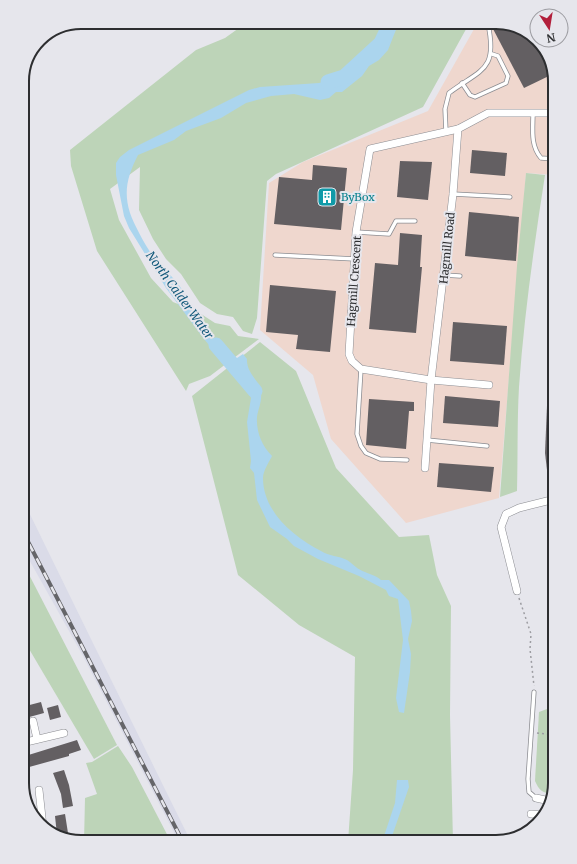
<svg xmlns="http://www.w3.org/2000/svg" width="577" height="864" font-family="Merriweather,serif">
  <style>
    .built { fill: #dadbe8 }
    .industrial { fill: #efd7ce }
    .green { fill: #bdd4b8 }
    .water { fill: #abd5ee }
    .lines { fill: none; stroke-linecap: round; stroke-linejoin: round }
    .river { stroke: #abd5ee; stroke-width: 15 }
    .building { fill: #635f62 }
    .lane-casing { stroke: #8c8d92; stroke-width: 5 }
    .street-casing { stroke: #8c8d92; stroke-width: 8 }
    .path { stroke: #9d9da2; stroke-width: 1.5; stroke-dasharray: 2 3; stroke-linecap: butt }
    .lane { stroke: #fff; stroke-width: 3.5 }
    .street { stroke: #fff; stroke-width: 7 }
    .rail-casing { stroke: #656569; stroke-width: 4 }
    .rail { stroke: #e6e6ec; stroke-width: 2.5; stroke-dasharray: 8; stroke-linecap: butt }
    .labels { text-anchor: middle; dominant-baseline: central; stroke-width: 4; stroke-linejoin: round; paint-order: stroke }
    .culture-label { font-size: 11px; fill: #0d838f; stroke: #e6e6ec; text-anchor: start }
    .street-label { font-size: 11px; fill: #2d2e30; stroke: #e6e6ec }
    .water-label { font-size: 12px; font-style: italic; fill: #10587a; stroke: #e6e6ec }
    .rim { fill: none; stroke: #2d2e30; stroke-width: 2 }
  </style>
  <rect width="100%" height="100%" fill="#e6e6ec"/>
  <path class="built" d="M22 498 89 635 191 842H179L83 656 22 547Z"/>
  <path class="industrial" d="M478 22H500L526 30 547 52 555 81V175L526 173 499 498 406 523 331 439 313 375 260 330 269 183 303 162 428 111Z"/>
  <g class="green">
    <path d="M239 22H470L423 107 276 174 267 181 257 318 252 334 243 331 233 317 217 314 200 303 181 274 166 259 153 239 139 210 140 167 110 189 119 220 151 278 173 302 198 312 215 323 230 326 238 336 259 339 210 376 189 384 186 391 97 251 71 166 70 150 196 50 225 38 239 28Z"/>
    <path d="M526 173 545 175C534 246 524 316 519 387 517 422 518 457 517 491L500 497 517 266Z"/>
    <path d="M260 342 296 371 336 468 399 537 429 535 437 575 451 606 450 715 453 842H348L353 770 355 657 299 625 238 575 192 396Z"/>
    <path d="M22 561 117 745 94 759 22 637Z"/>
    <path d="M555 706V783L552 794C542 793 539 790 535 781L539 712Z"/>
    <path d="M118 746 132 767 171 842H84L85 798 97 794 86 763 92 762Z"/>
  </g>
  <g class="water">
    <path d="M388 22H399L388 50 379 60 369 66 362 76 342 92H336L329 98 320 100 294 94 271 96 246 103 221 118 186 131 174 140 138 155C128 175 123 191 130 213 135 227 150 255 161 266 168 273 175 279 181 288 196 312 207 347 237 358L243 354 247 359C246 372 259 380 261 393 262 402 258 409 257 417 256 432 262 446 272 456 269 462 263 471 263 478 263 512 294 537 321 551 329 556 339 556 347 560 353 564 358 570 365 572 371 575 375 575 381 580H389L409 601 411 611 412 621 408 639 411 654 410 672 404 713 399 712 396 698 403 640 398 599 389 596 386 590 359 576 318 559 294 546 287 539 270 527 257 500 254 473 250 468 251 461 247 422 251 398 240 369 237 364 219 357 204 339 166 288 129 228 124 216 116 175V163L120 157 129 150 249 90 260 87 319 83 355 72 378 42Z"/>
    <path d="M397 780H408L409 787 390 842H382L395 803Z"/>
  </g>
  <g class="lines">
    <g class="river">
      <path d="M328 82 344 77 381 43 391 22"/>
      <path d="M216 345 255 391"/>
    </g>
  </g>
  <g class="building">
    <path d="M500 22 526 30 547 52 553 74 524 88 492 27Z"/>
    <path d="M472 150 507 153 505 176 470 173Z"/>
    <path d="M400 161 432 162 428 200 397 197Z"/>
    <path d="M313 165 347 168 341 230 274 224 279 177 312 180Z"/>
    <path d="M469 212 519 217 516 261 465 256Z"/>
    <path d="M400 233 422 235 420 267H422L416 333 369 329 375 263 398 265Z"/>
    <path d="M270 285 336 291 330 352 296 349 298 335 266 332Z"/>
    <path d="M453 322 507 326 504 365 450 361Z"/>
    <path d="M550 335H555V487H549L545 453Z"/>
    <path d="M445 396 500 401 498 427 443 423Z"/>
    <path d="M369 399 414 402V411H409L406 449 366 445Z"/>
    <path d="M439 463 494 467 491 492 437 487Z"/>
    <path d="M22 674 30 685 22 691Z"/>
    <path d="M41 702 44 713 22 719V707Z"/>
    <path d="M58 705 61 717 50 720 47 708Z"/>
    <path d="M77 740 81 750 69 754V756L22 769V757Z"/>
    <path d="M64 770 69 785 73 806 63 808 61 794 53 773Z"/>
    <path d="M65 814 68 833 66 838 57 835 55 816Z"/>
  </g>
  <g class="lines">
    <g class="lane-casing">
      <g id="lane">
        <path d="M462 83 470 95 475 97 506 83 508 76 498 56 492 54"/>
        <path d="M533 113C533 129 530 145 541 158L555 159"/>
        <path d="M446 132 445 109 449 93C481 69 498 71 488 24L490 22"/>
        <path d="M453 194 510 197"/>
        <path d="M356 232 389 234 396 221H415"/>
        <path d="M275 255 355 259"/>
        <path d="M444 275 460 276"/>
        <path d="M361 369 357 434 361 446 366 453 380 459 407 460"/>
        <path d="M427 440 487 446"/>
        <path d="M534 692 528 779 529 792 536 798"/>
      </g>
    </g>
    <g class="street-casing">
      <g id="street">
        <path d="M458 129 370 149 356 232 349 354 352 361 361 369 431 380 489 385"/>
        <path d="M425 468 431 380 453 194 458 129 488 113H555"/>
        <path d="M517 591 501 527 506 514 519 508 555 499"/>
        <path d="M33 721 37 739"/>
        <path d="M22 743 64 733"/>
        <path d="M39 790 43 827"/>
        <path d="M536 798 550 801"/>
        <path d="M531 814 545 815"/>
      </g>
    </g>
    <g class="path">
      <path d="M519 598 531 634 530 649 534 686"/>
      <path d="M537 733 555 735"/>
    </g>
    <use href="#lane" class="lane"/>
    <use href="#street" class="street"/>
    <g class="rail-casing">
      <path id="rail" d="M22 530 183 842"/>
    </g>
    <use href="#rail" class="rail"/>
  </g>
  <defs>
    <g id="building-square" transform="scale(1)"><rect x="-9" y="-9" width="18" height="18" rx="4" fill="#0f9aa8" stroke="#e6e6ec"/><path d="M-4-6H4V6H1V3H-1V6H-4ZM-2.5-4.3h1.7v1.8h-1.7ZM.8-4.3h1.7v1.8H.8ZM-2.5-1h1.7V.8h-1.7ZM.8-1h1.7V.8H.8Z" fill="#fff"/></g>
  </defs>
  <g fill-rule="evenodd">
    <use href="#building-square" x="327" y="197"/>
  </g>
  <g class="labels">
    <g class="culture-label">
      <text x="341" y="197">ByBox</text>
    </g>
    <g class="street-label">
      <text transform="translate(447 248) rotate(-84)">Hagmill Road</text>
      <text transform="translate(354 281) rotate(-86)">Hagmill Crescent</text>
    </g>
    <g class="water-label">
      <text transform="translate(180 295) rotate(54)">North Calder Water</text>
    </g>
  </g>
  <path d="M0 0H577V864H0ZM81 29H496A52 52 0 0 1 548 81V783A52 52 0 0 1 496 835H81A52 52 0 0 1 29 783V81A52 52 0 0 1 81 29Z" fill="#e6e6ec" fill-rule="evenodd"/>
  <path class="rim" d="M81 29H496A52 52 0 0 1 548 81V783A52 52 0 0 1 496 835H81A52 52 0 0 1 29 783V81A52 52 0 0 1 81 29Z"/>
  <g transform="translate(549 28) rotate(168)"><circle r="19" fill="#e6e6ec" stroke="#9c9ca1"/>
  <path d="M0-3L7 15L0 10L-7 15Z" fill="#b21f3b"/>
  <text y="-6" font-size="11" font-weight="bold" text-anchor="middle" fill="#2d2e30">N</text>
  </g>
</svg>
